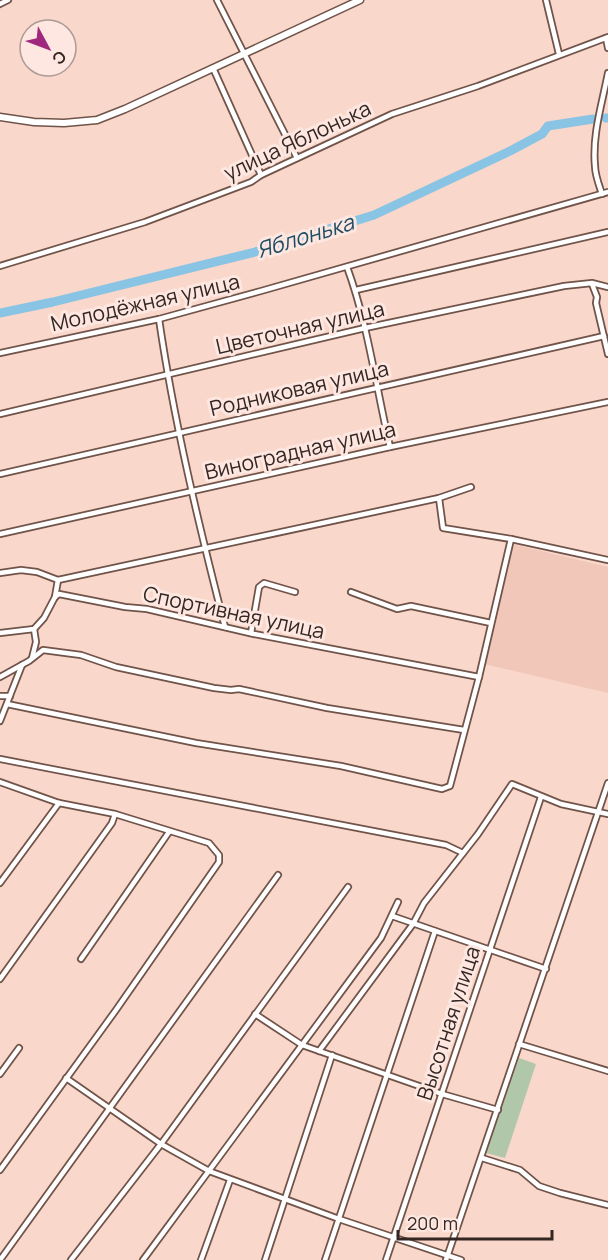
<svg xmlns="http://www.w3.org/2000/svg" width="608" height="1260" font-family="Manrope,sans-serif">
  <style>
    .built { fill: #f0c7b9 }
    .green { fill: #b1c7aa }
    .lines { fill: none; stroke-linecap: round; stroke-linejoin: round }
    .river { stroke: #89c4e4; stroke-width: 9 }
    .minor-casing { stroke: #705349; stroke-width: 8 }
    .secondary-casing { stroke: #705349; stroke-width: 9 }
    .minor { stroke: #fff; stroke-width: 4.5 }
    .secondary { stroke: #fff; stroke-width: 6 }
    .labels { text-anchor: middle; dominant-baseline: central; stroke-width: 6; stroke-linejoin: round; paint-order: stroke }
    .street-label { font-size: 21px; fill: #342723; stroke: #fde7e0 }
    .water-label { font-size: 22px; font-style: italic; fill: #1e4d64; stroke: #fde7e0 }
  </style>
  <rect width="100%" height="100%" fill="#f9d7ca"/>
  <path class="built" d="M512 544 608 567V693L484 664Z"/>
  <path class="green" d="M519 1058 536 1064 505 1158 486 1153Z"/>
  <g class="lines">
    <g class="river">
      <path d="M606 118H608"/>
      <path d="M0 313 53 302 255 252 374 215 510 151 542 134 548 126 593 119"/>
    </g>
    <g class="minor-casing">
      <g id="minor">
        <path d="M217 0 297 158"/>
        <path d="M546 0 559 54"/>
        <path d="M0 4 8 0"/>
        <path d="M606 38 608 48"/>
        <path d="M213 68 261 175"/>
        <path d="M602 194C599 185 595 175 595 166 592 135 602 104 608 73"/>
        <path d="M0 266 145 222 251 182 261 175 392 114 478 86 608 37"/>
        <path d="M347 267C368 324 376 387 390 447"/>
        <path d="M592 284 597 297 596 303 608 354"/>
        <path d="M356 290 608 232"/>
        <path d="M159 319C174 422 199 526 225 627"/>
        <path d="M0 353 159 319 261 291 608 192"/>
        <path d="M0 414 365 328 564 286 592 283 608 287"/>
        <path d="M0 474 604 336"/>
        <path d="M439 498 471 487"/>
        <path d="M0 534 390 447 608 402"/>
        <path d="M0 573 21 570 37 572 58 580 439 498 443 528 511 539 608 560"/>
        <path d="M351 592 397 609 411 606 491 623"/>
        <path d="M55 597 58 580"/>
        <path d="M0 633 34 629 44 618 55 597 59 594 125 607 147 609 254 634 479 677"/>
        <path d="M251 633 259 587 264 583 295 592"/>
        <path d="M32 658 36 642 34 629"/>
        <path d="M0 677 29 661 43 650 81 655 116 667 214 688 231 690 239 689 327 708 464 730"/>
        <path d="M0 696H10"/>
        <path d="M7 704 196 743 341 766 442 789 450 786 479 677 511 539"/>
        <path d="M0 721 22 665"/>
        <path d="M0 759 446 845 463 853"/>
        <path d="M0 782 59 803 115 814 209 843 219 855V862L116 1010 0 1170"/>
        <path d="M0 883 59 803"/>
        <path d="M392 916 546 969"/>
        <path d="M81 959 169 832"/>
        <path d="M0 979 112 823 115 814"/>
        <path d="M255 1014 302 1045 442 1094 498 1110"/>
        <path d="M519 1044 608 1071"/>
        <path d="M319 1051 413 924 424 903 478 834 512 784 561 804 608 814"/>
        <path d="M0 1074 19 1048"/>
        <path d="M66 1078 161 1144 209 1171 339 1219 461 1260"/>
        <path d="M482 1158 520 1170 539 1186 560 1193 608 1205"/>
        <path d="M0 1260 278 875"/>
        <path d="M71 1260 161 1144 348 887"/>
        <path d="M143 1260 381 938 398 902"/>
        <path d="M201 1260 230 1180"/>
        <path d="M265 1260 332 1055"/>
        <path d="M325 1260 435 931"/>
        <path d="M386 1260 541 797"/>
        <path d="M446 1260 608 783"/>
      </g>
    </g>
    <g class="secondary-casing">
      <path id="secondary" d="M0 117 34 122 64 123 97 120 125 109 360 0"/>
    </g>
    <use href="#minor" class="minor"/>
    <use href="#secondary" class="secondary"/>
  </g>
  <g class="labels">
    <g class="street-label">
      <text transform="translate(297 140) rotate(-25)">улица Яблонька</text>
      <text transform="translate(145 302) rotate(-13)">Молодёжная улица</text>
      <text transform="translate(300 327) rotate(-13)">Цветочная улица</text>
      <text transform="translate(299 388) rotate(-13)">Родниковая улица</text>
      <text transform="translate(300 450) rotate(-13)">Виноградная улица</text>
      <text transform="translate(234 612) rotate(12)">Спортивная улица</text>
      <text transform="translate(448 1023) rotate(-72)">Высотная улица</text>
    </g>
    <g class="water-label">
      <text transform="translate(305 236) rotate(-17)">Яблонька</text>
    </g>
  </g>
  <g transform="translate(48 48) rotate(131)"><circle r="28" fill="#fde7e0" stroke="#ad9a94" stroke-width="1.5"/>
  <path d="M0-4.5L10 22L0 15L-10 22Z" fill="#a0277e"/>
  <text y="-9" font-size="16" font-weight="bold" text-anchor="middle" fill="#342723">С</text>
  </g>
  <path d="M398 1230v9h154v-9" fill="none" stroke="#342723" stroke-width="3"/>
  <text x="407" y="1230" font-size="18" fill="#342723" stroke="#fde7e0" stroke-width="4.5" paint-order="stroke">200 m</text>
</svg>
